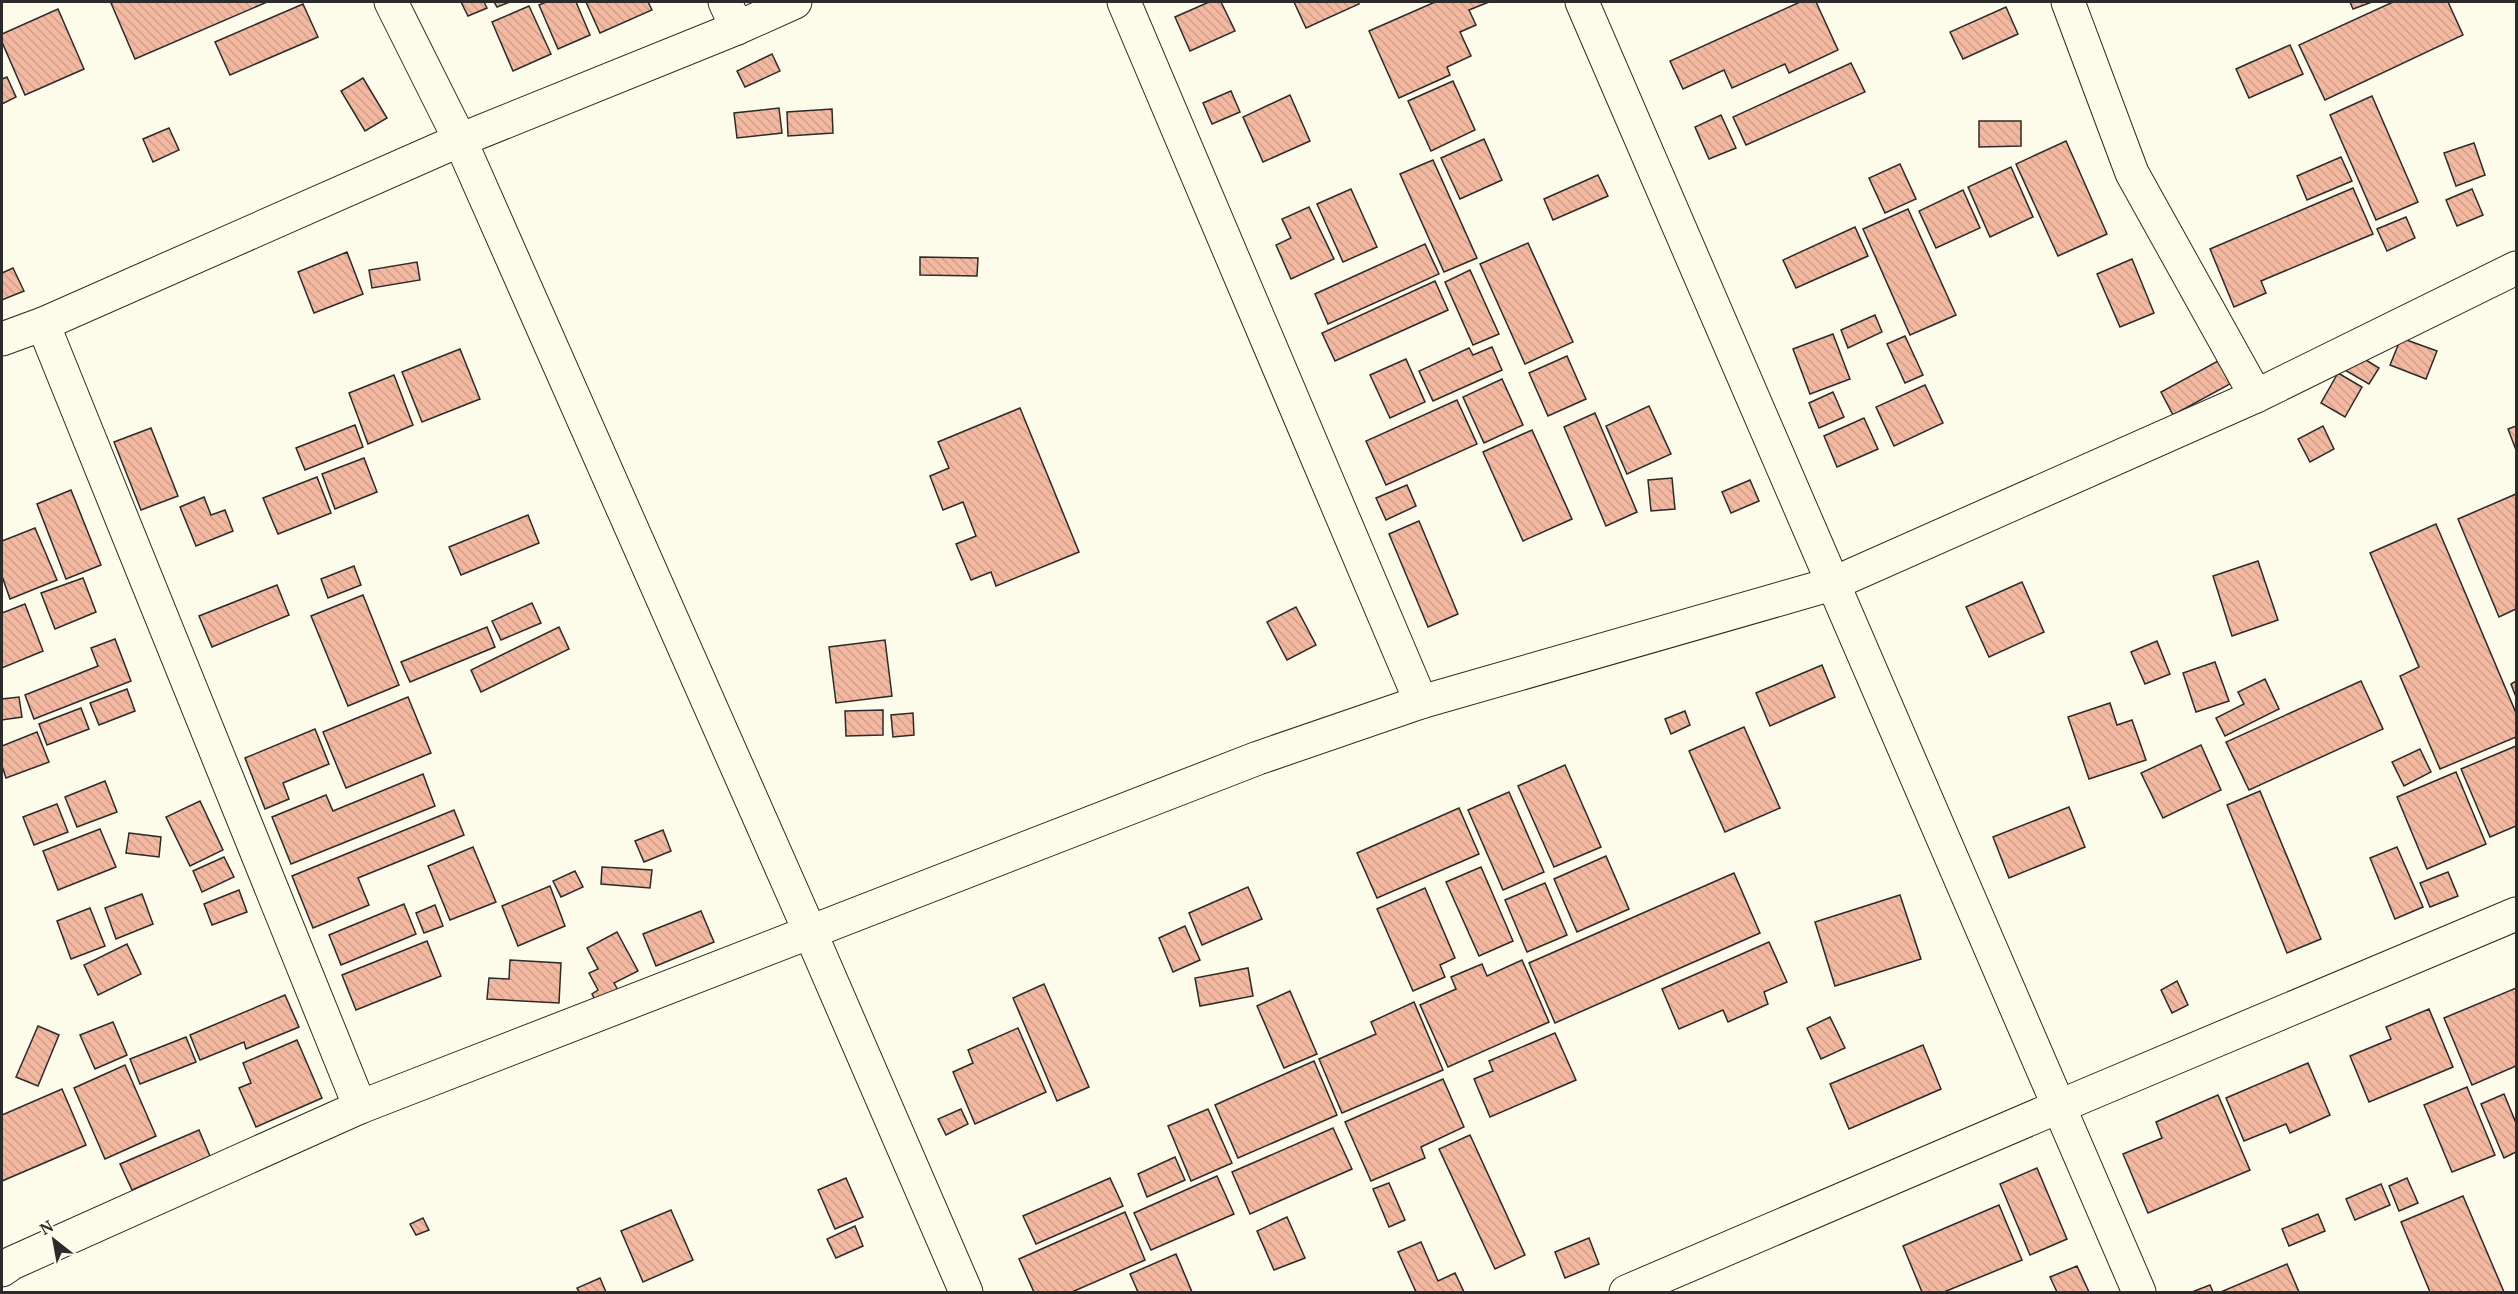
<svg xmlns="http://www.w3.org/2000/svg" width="2518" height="1294" font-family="'PT Serif',serif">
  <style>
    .building { fill: url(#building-back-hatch); stroke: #2b2b2b; stroke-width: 1.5 }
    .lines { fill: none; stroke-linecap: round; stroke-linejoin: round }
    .minor-casing { stroke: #2b2b2b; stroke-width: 35 }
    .minor { stroke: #fdfbea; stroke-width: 33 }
  </style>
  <defs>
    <pattern id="building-back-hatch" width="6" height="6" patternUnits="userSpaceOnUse" patternTransform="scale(1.5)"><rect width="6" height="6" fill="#f2b8a0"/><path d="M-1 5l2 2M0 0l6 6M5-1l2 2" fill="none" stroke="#d09e8a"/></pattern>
  </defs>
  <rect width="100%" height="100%" fill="#fdfbea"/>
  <g class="building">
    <path d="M114 2H267L135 59 111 3Z"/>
    <path d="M461 2H484L487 8 468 16Z"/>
    <path d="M494 2H510L497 7Z"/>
    <path d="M546 2H576L590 35 558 49 539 5Z"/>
    <path d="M586 2H648L652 10 600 33Z"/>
    <path d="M1209 2H1221L1235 31 1190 51 1175 17Z"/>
    <path d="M1294 2H1358L1359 4 1306 28Z"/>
    <path d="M1435 2H1489L1469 10 1476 25 1460 32 1471 56 1447 67 1450 75 1399 98 1369 31Z"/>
    <path d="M1800 2H1816L1838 50 1789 73 1785 64 1732 88 1724 70 1683 89 1670 61Z"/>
    <path d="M2350 2H2372L2353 9Z"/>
    <path d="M2393 2H2448L2463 35 2325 100 2299 45Z"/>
    <path d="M303 4 318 37 230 75 215 42Z"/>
    <path d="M529 6 551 54 513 71 492 22Z"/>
    <path d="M2006 7 2018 34 1963 59 1950 32Z"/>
    <path d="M58 9 84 69 25 95 2 42V34Z"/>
    <path d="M2290 45 2303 74 2249 98 2236 69Z"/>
    <path d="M772 54 780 71 745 87 737 71Z"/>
    <path d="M1851 63 1865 92 1746 145 1733 117Z"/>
    <path d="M7 77 16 97 2 104V79Z"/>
    <path d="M363 78 387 118 365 131 341 91Z"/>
    <path d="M1453 81 1475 130 1431 151 1408 101Z"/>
    <path d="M1231 91 1240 112 1212 124 1203 103Z"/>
    <path d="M1290 95 1310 141 1263 162 1243 117Z"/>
    <path d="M2372 96 2418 202 2376 220 2330 115Z"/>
    <path d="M779 108 782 133 737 138 734 113Z"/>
    <path d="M832 109 833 133 788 136 787 112Z"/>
    <path d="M1721 115 1736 148 1709 159 1695 127Z"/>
    <path d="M1979 121H2021V146L1979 147Z"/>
    <path d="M169 128 179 150 153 162 143 139Z"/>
    <path d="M1484 139 1502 180 1460 199 1441 158Z"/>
    <path d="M2066 141 2107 234 2058 256 2016 164Z"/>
    <path d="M2474 143 2485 175 2456 186 2444 153Z"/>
    <path d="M2341 157 2352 181 2307 200 2297 176Z"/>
    <path d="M1433 160 1477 258 1444 272 1400 174Z"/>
    <path d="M1900 164 1916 199 1885 213 1869 178Z"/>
    <path d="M2011 167 2033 217 1990 237 1968 187Z"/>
    <path d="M1598 175 1608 196 1553 220 1544 199Z"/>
    <path d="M2353 188 2373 234 2261 281 2266 293 2234 307 2210 249Z"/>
    <path d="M1351 189 1377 247 1343 262 1317 204Z"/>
    <path d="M2472 189 2483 215 2457 226 2446 200Z"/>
    <path d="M1963 190 1980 228 1936 248 1919 211Z"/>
    <path d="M1309 207 1334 259 1291 279 1276 245 1291 238 1282 219Z"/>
    <path d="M1908 209 1956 315 1910 335 1863 229Z"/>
    <path d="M2406 217 2415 238 2387 251 2377 229Z"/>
    <path d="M1855 227 1868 256 1796 288 1783 260Z"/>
    <path d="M1528 243 1573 342 1525 364 1480 264Z"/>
    <path d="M1425 244 1439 274 1328 324 1315 294Z"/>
    <path d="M347 252 363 294 314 313 298 272Z"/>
    <path d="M920 257 978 258 977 276 920 275Z"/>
    <path d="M2132 259 2154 313 2120 327 2097 274Z"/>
    <path d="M417 262 420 280 372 288 369 270Z"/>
    <path d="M13 268 24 291 2 300V273Z"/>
    <path d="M1470 270 1499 334 1473 345 1445 282Z"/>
    <path d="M1435 281 1448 310 1335 361 1322 333Z"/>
    <path d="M1875 315 1882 332 1848 348 1841 330Z"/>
    <path d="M1833 334 1850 379 1810 394 1793 349Z"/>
    <path d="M1905 336 1923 375 1905 383 1887 344Z"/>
    <path d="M2401 338 2437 351 2426 379 2390 365Z"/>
    <path d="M1492 347 1502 370 1433 401 1419 371 1469 348 1473 355Z"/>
    <path d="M460 349 480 399 422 422 402 372Z"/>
    <path d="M2353 352 2379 368 2369 384 2343 369Z"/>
    <path d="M1567 356 1586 399 1548 416 1529 373Z"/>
    <path d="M1406 359 1425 402 1390 418 1370 375Z"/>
    <path d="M2218 361 2230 384 2173 415 2161 392Z"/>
    <path d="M2338 373 2362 387 2345 417 2321 403Z"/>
    <path d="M394 375 413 425 368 444 349 393Z"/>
    <path d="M1502 379 1523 425 1484 443 1463 397Z"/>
    <path d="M1925 385 1943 423 1894 446 1876 407Z"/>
    <path d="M1833 392 1844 417 1819 428 1809 403Z"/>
    <path d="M1457 400 1477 444 1386 485 1366 441Z"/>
    <path d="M1649 406 1671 454 1627 474 1606 426Z"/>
    <path d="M1020 408 1079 552 996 586 991 572 971 580 956 544 976 536 963 502 943 510 930 476 949 468 938 442Z"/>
    <path d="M1595 413 1637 512 1606 526 1564 427Z"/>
    <path d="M1864 418 1878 449 1837 467 1824 436Z"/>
    <path d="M355 425 363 447 305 470 296 448Z"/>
    <path d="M2323 426 2334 449 2310 462 2298 439Z"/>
    <path d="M2516 426V450L2508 429Z"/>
    <path d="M151 428 178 496 141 510 114 442Z"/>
    <path d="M1532 430 1572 519 1523 541 1483 452Z"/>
    <path d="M364 458 377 492 335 509 322 474Z"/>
    <path d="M317 477 331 513 278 534 263 498Z"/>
    <path d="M1672 478 1675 509 1651 511 1648 480Z"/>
    <path d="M1750 480 1759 501 1731 513 1722 492Z"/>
    <path d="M1407 485 1416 506 1386 520 1376 498Z"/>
    <path d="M71 490 101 565 66 579 37 504Z"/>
    <path d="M2516 494V609L2499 617 2458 519Z"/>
    <path d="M204 497 211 515 225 510 233 531 196 546 180 507Z"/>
    <path d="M528 515 539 543 461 575 449 547Z"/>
    <path d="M1419 521 1458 614 1428 627 1389 534Z"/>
    <path d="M2436 524 2516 713V737L2440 769 2400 676 2419 667 2370 553Z"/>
    <path d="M35 528 57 580 10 599 2 576V541Z"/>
    <path d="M2258 561 2278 620 2232 636 2213 576Z"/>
    <path d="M354 566 361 585 328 598 321 579Z"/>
    <path d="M83 578 96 612 55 629 41 593Z"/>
    <path d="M2022 582 2044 632 1989 657 1966 607Z"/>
    <path d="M277 585 289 615 212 647 199 616Z"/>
    <path d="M363 595 399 685 348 706 311 616Z"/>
    <path d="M532 603 541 623 501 640 492 621Z"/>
    <path d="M25 604 43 651 2 668V613Z"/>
    <path d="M1296 607 1316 645 1287 660 1267 622Z"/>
    <path d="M487 627 495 647 410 682 401 662Z"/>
    <path d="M559 627 569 649 481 692 471 670Z"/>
    <path d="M115 639 131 681 34 719 25 695 98 666 91 648Z"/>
    <path d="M885 640 892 696 836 703 829 647Z"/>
    <path d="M2157 641 2170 674 2145 684 2131 652Z"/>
    <path d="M2215 662 2229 701 2196 712 2183 673Z"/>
    <path d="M1822 665 1835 697 1770 726 1756 693Z"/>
    <path d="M2265 679 2279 709 2225 736 2216 718 2244 704 2238 692Z"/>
    <path d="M2361 681 2383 729 2249 790 2226 742Z"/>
    <path d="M2516 681V697L2511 684Z"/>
    <path d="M127 689 135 711 99 725 90 703Z"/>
    <path d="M19 697 22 717 2 720V699Z"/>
    <path d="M408 697 431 753 346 788 323 732Z"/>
    <path d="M2110 703 2117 725 2132 720 2146 760 2089 779 2068 717Z"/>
    <path d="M81 708 89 729 47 745 39 724Z"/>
    <path d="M883 710V735L846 736 845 711Z"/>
    <path d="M1685 711 1690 725 1671 734 1665 719Z"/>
    <path d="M913 713 914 735 893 737 891 715Z"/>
    <path d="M1744 727 1780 808 1725 832 1689 751Z"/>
    <path d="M315 729 329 764 283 783 289 799 265 809 245 758Z"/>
    <path d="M37 732 49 762 6 778 2 766V746Z"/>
    <path d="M2201 745 2221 790 2163 818 2141 773Z"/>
    <path d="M2516 746V826L2490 837 2461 769Z"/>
    <path d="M2420 749 2431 772 2404 786 2392 762Z"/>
    <path d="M1565 765 1601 847 1554 867 1518 786Z"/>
    <path d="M2456 772 2486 844 2427 869 2397 797Z"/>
    <path d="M423 774 435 806 291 864 272 817 326 795 333 811Z"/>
    <path d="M105 781 117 812 77 827 65 797Z"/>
    <path d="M2260 791 2321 939 2287 953 2227 805Z"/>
    <path d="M1509 792 1544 872 1503 890 1468 810Z"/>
    <path d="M200 801 223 850 190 866 166 817Z"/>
    <path d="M57 804 68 832 34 845 23 817Z"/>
    <path d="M2069 807 2085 847 2009 878 1993 837Z"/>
    <path d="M1459 808 1479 854 1377 898 1357 853Z"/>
    <path d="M454 810 464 835 358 878 369 905 313 928 292 876Z"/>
    <path d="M100 829 116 867 58 890 43 851Z"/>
    <path d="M663 830 671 851 644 862 635 841Z"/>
    <path d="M129 833 161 837 159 857 126 853Z"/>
    <path d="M473 847 496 902 450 920 428 866Z"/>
    <path d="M2397 847 2423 907 2395 919 2370 858Z"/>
    <path d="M1606 856 1629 909 1577 932 1554 879Z"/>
    <path d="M224 857 234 877 202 892 193 871Z"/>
    <path d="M602 867 652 870 650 888 601 884Z"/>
    <path d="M1481 867 1513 941 1479 956 1446 882Z"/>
    <path d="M575 871 583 887 561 897 553 881Z"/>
    <path d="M2448 872 2458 896 2430 907 2420 883Z"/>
    <path d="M1734 873 1760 933 1555 1023 1529 963Z"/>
    <path d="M1545 883 1567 935 1527 952 1505 900Z"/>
    <path d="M550 886 565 926 518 946 502 906Z"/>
    <path d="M1248 887 1262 919 1202 945 1189 913Z"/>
    <path d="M1425 888 1455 958 1440 965 1445 977 1413 991 1377 909Z"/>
    <path d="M239 890 247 912 212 925 204 904Z"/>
    <path d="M142 894 153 924 116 939 105 908Z"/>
    <path d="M1900 895 1921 959 1835 986 1815 922Z"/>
    <path d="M404 904 416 934 341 965 329 935Z"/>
    <path d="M435 905 443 926 424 933 416 913Z"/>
    <path d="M90 908 105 946 71 959 57 921Z"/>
    <path d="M701 911 714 942 656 966 643 934Z"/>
    <path d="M1185 926 1200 960 1173 972 1159 938Z"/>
    <path d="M617 932 638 971 614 983 618 990 596 1002 592 994 598 990 589 973 598 969 587 948Z"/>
    <path d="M427 941 441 976 356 1010 342 975Z"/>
    <path d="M1769 942 1787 982 1764 992 1768 1004 1728 1022 1723 1010 1679 1029 1662 989Z"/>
    <path d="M127 944 141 974 98 995 84 965Z"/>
    <path d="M510 960 561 963 559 1003 487 999 489 978 509 979Z"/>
    <path d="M1522 960 1549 1022 1448 1067 1420 1005 1456 989 1451 977 1482 964 1487 976Z"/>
    <path d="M1248 968 1253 996 1200 1006 1195 978Z"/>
    <path d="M2177 981 2188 1005 2172 1013 2161 990Z"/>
    <path d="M1044 984 1089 1087 1057 1101 1013 998Z"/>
    <path d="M2516 988V1066L2472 1085 2444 1018Z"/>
    <path d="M1290 991 1317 1054 1284 1068 1257 1006Z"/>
    <path d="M285 995 299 1027 246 1049 244 1042 200 1060 190 1035Z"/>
    <path d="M1414 1002 1443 1070 1342 1113 1319 1059 1376 1034 1371 1022Z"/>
    <path d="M2429 1009 2453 1067 2369 1102 2350 1056 2391 1039 2386 1027Z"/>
    <path d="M1830 1017 1845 1048 1821 1059 1807 1028Z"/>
    <path d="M113 1022 127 1055 95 1069 80 1035Z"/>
    <path d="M38 1026 59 1035 38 1086 16 1077Z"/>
    <path d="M1018 1028 1046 1092 975 1124 953 1072 973 1063 968 1050Z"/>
    <path d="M1555 1033 1576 1080 1490 1117 1474 1079 1493 1071 1489 1061Z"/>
    <path d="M186 1037 196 1062 140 1084 130 1059Z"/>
    <path d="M297 1040 322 1098 256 1127 239 1088 251 1083 243 1063Z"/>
    <path d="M1923 1045 1941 1089 1849 1129 1830 1084Z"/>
    <path d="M1314 1061 1337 1115 1238 1158 1215 1105Z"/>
    <path d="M2308 1063 2330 1115 2290 1133 2286 1124 2244 1141 2226 1098Z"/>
    <path d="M125 1065 156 1136 105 1159 74 1088Z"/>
    <path d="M1443 1079 1464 1127 1421 1147 1425 1158 1371 1181 1345 1122Z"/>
    <path d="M2467 1087 2495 1155 2452 1172 2424 1105Z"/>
    <path d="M62 1089 86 1145 2 1181V1115Z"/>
    <path d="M2504 1094 2516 1123V1152L2504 1158 2481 1104Z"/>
    <path d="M2218 1095 2250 1170 2148 1213 2123 1154 2162 1138 2156 1122Z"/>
    <path d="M961 1109 968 1124 946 1135 938 1119Z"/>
    <path d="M1208 1109 1232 1163 1191 1181 1168 1126Z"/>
    <path d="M1333 1128 1352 1169 1250 1214 1232 1172Z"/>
    <path d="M199 1130 210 1156 132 1190 120 1164Z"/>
    <path d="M1470 1135 1525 1255 1495 1269 1439 1149Z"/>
    <path d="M1175 1157 1185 1180 1147 1197 1138 1174Z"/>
    <path d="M2037 1168 2067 1239 2030 1255 2000 1184Z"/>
    <path d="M1217 1176 1234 1214 1151 1250 1134 1213Z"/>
    <path d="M846 1178 863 1217 835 1229 818 1190Z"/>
    <path d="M1110 1178 1123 1206 1036 1244 1023 1216Z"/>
    <path d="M2407 1178 2418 1203 2399 1211 2389 1186Z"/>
    <path d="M1389 1183 1405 1220 1389 1227 1373 1189Z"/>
    <path d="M2381 1184 2390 1205 2355 1220 2346 1199Z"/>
    <path d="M2463 1196 2504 1292H2430L2401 1222Z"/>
    <path d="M1999 1205 2022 1260 1944 1292H1922L1903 1246Z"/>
    <path d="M671 1210 693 1260 643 1282 621 1231Z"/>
    <path d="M1125 1212 1145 1260 1072 1292H1034L1019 1259Z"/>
    <path d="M2318 1214 2325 1231 2289 1246 2282 1229Z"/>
    <path d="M1287 1217 1305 1258 1274 1270 1257 1231Z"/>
    <path d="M423 1218 429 1230 416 1235 410 1224Z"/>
    <path d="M855 1226 863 1246 836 1258 827 1239Z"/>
    <path d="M1589 1238 1599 1264 1565 1278 1555 1252Z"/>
    <path d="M1421 1242 1438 1281 1455 1273 1464 1292H1416L1398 1252Z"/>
    <path d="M1176 1254 1192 1292H1138L1130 1274Z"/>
    <path d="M2287 1264 2299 1292H2224L2223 1291Z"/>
    <path d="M2077 1266 2089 1292H2057L2050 1277Z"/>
    <path d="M600 1278 606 1292H579L577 1288Z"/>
    <path d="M2210 1285 2213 1292H2192Z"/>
  </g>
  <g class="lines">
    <g class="minor-casing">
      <g id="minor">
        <path d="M391 2 460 140 810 932 966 1292"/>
        <path d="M725 2 737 28"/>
        <path d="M1124 2 1421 702"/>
        <path d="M1582 2 2139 1292"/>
        <path d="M2068 2 2132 173 2256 396"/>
        <path d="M43 324 360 1107"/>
        <path d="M2 339 43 324 460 140 737 28 795 2"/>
        <path d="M2 1270 12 1263 360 1107 1258 758 1421 702 1832 584 2256 396 2516 268"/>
        <path d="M1626 1292 2060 1106 2516 914"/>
      </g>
    </g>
    <use href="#minor" class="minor"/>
  </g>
  <rect width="2518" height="1294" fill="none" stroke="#2b2b2b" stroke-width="6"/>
  <g transform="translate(54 1240) rotate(329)" stroke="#fdfbea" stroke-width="4.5" paint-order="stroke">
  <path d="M0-4.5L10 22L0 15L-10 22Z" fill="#2b2b2b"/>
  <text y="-9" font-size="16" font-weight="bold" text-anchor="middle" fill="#2b2b2b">N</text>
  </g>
</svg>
